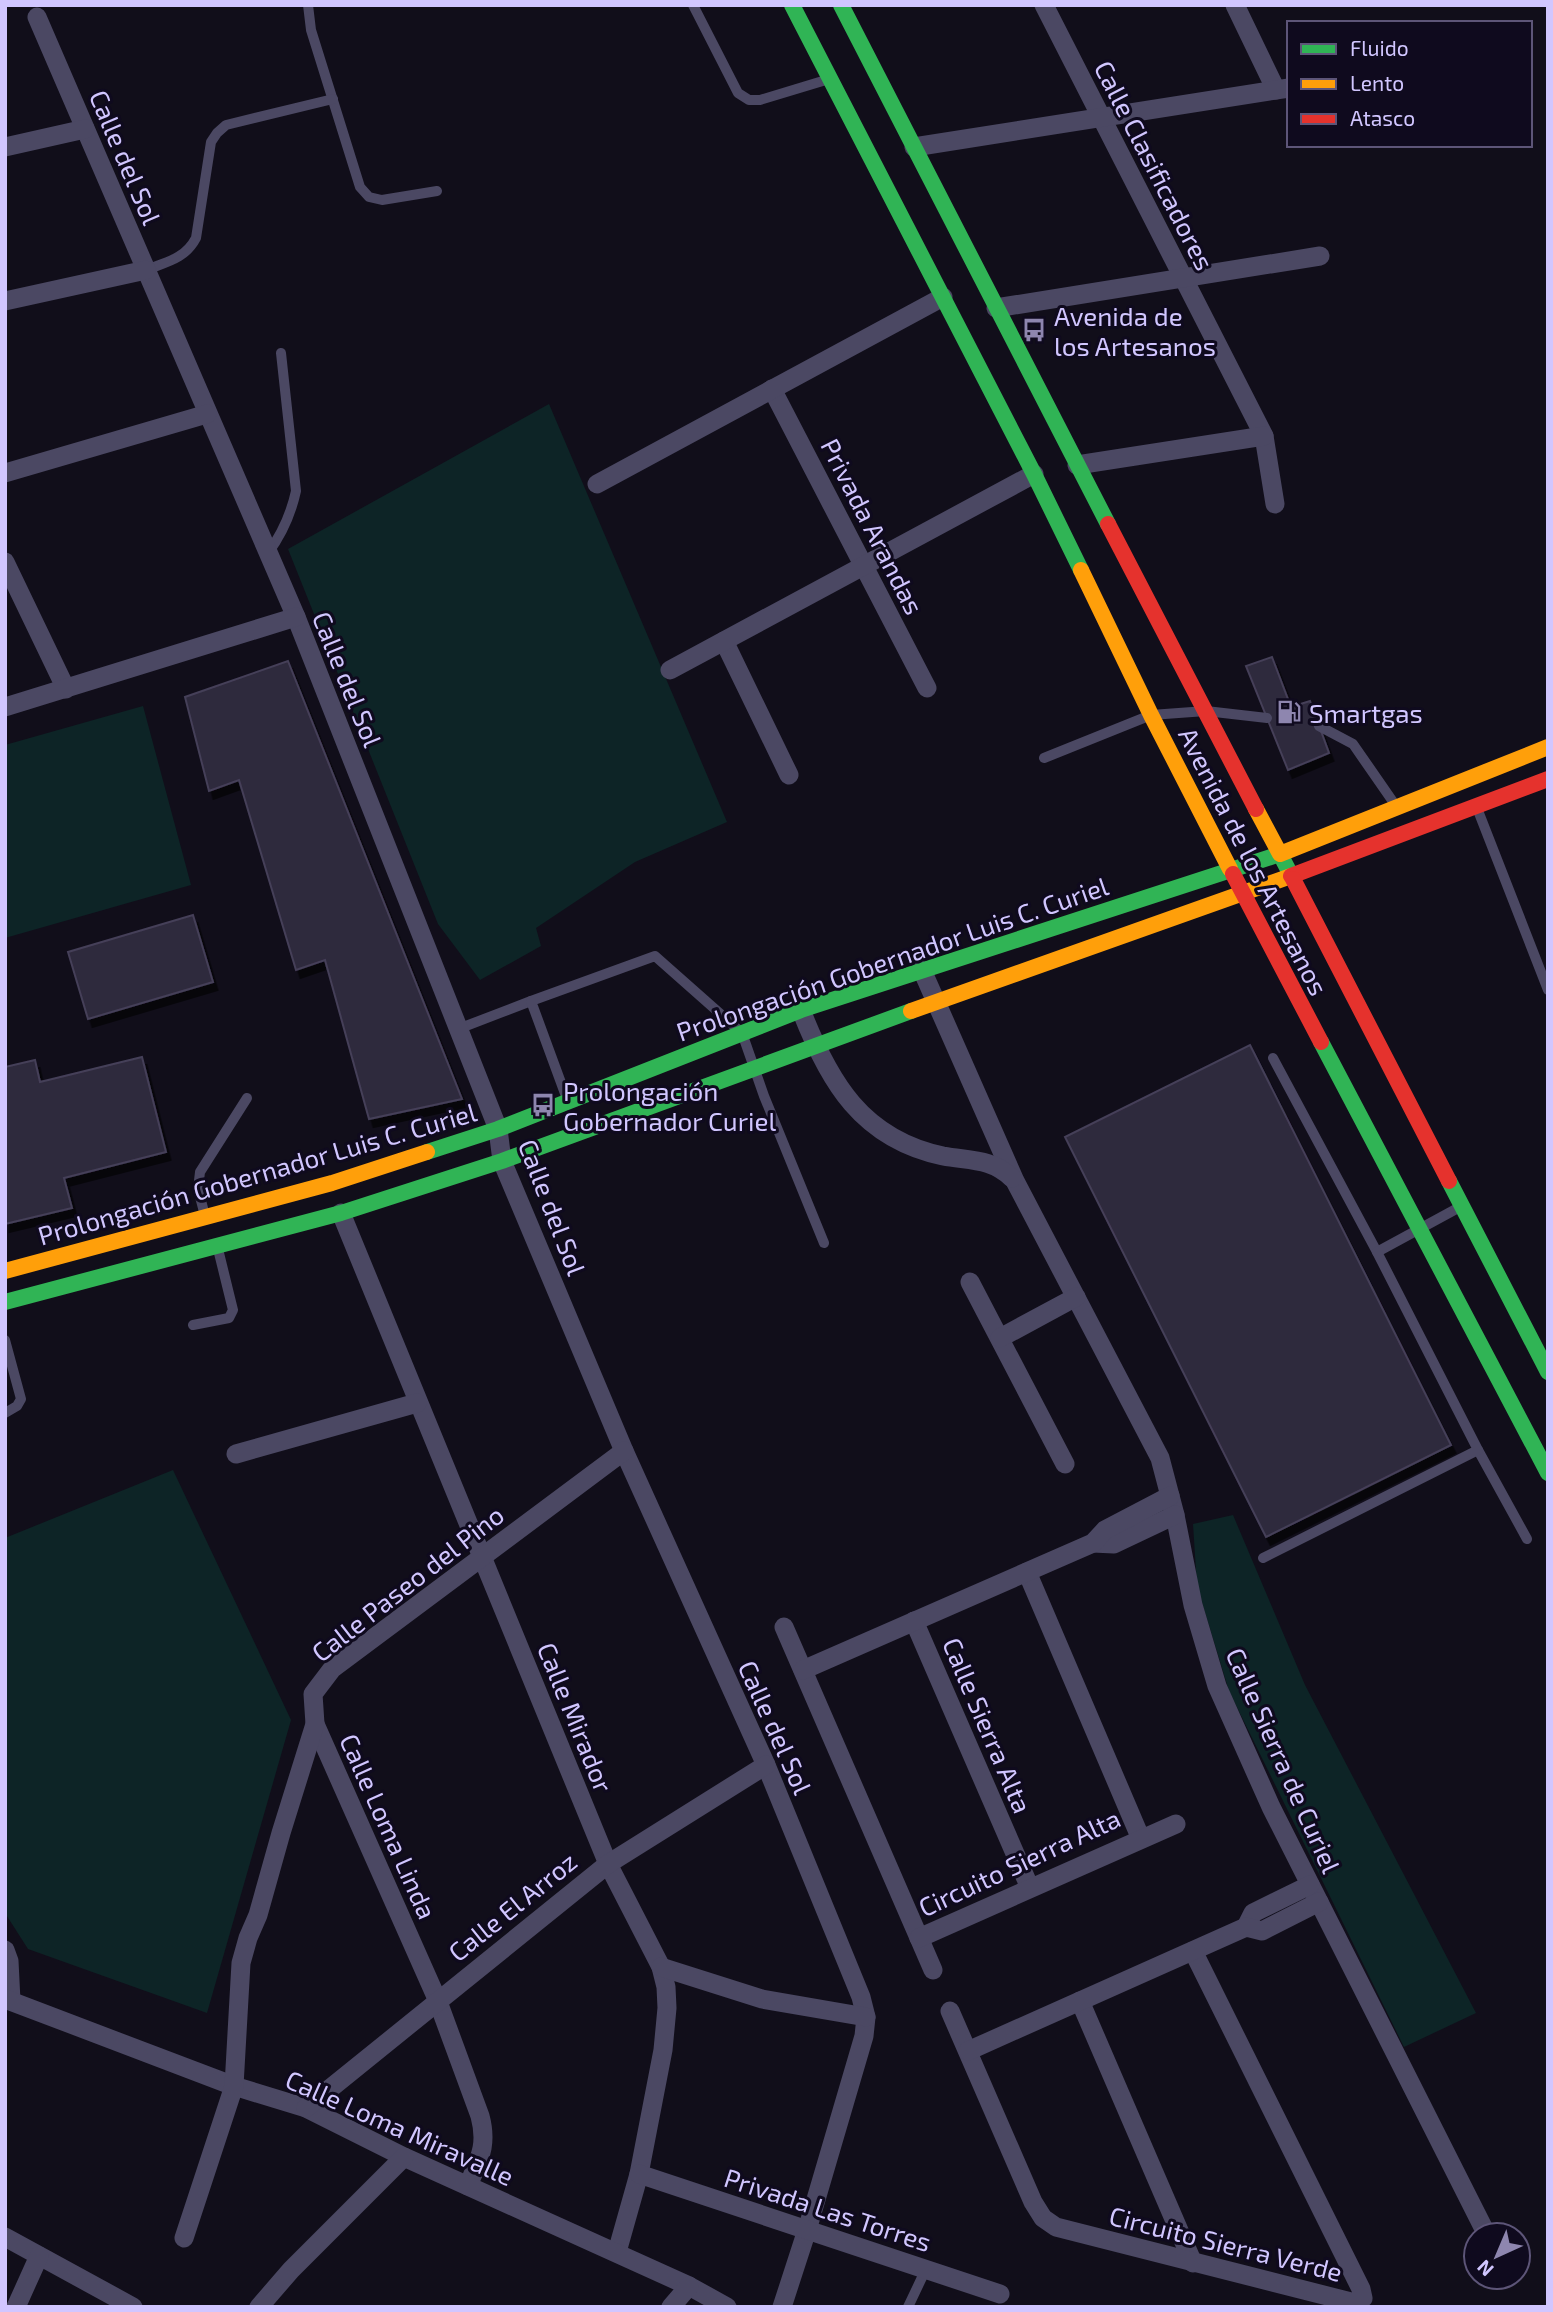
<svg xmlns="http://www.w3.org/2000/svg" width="1553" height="2312" font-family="'Exo 2',sans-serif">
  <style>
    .green { fill: #0d2426 }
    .building { fill: #2f2a3d; stroke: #453f59; stroke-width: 2; filter: url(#shadow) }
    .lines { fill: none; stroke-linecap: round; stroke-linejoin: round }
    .lane { stroke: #4b4863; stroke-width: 10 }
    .street { stroke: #4b4863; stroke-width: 19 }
    .fast { stroke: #30b455; stroke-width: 16 }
    .slow { stroke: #ff9f0a; stroke-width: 16 }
    .jam { stroke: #e5322d; stroke-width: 16 }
    .labels { text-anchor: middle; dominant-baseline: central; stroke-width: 6; stroke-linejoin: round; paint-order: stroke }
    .street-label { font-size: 26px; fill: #d1c6ff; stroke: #0f0a1e }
    .poi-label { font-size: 26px; fill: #d1c6ff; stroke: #0f0a1e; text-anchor: start }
  </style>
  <defs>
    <filter id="shadow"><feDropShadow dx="4.5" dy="8" stdDeviation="0" flood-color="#0009"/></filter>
  </defs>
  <rect width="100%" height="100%" fill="#110e1a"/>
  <g class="green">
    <path d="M549 404 727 822 635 862 536 928 541 946 480 980 438 924 288 549Z"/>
    <path d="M143 706 191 885 5 938V745Z"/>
    <path d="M173 1470 291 1720 207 2013 28 1949 5 1913V1538Z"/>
    <path d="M1233 1515 1305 1685 1476 2013 1404 2047 1229 1691 1197 1586 1193 1524Z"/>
  </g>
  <g class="building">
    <path d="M1272 657 1291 707 1310 701 1329 753 1288 770 1246 666Z"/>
    <path d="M288 661 462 1099 369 1119 325 960 296 970 239 780 209 791 185 697Z"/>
    <path d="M193 915 213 982 88 1019 68 952Z"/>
    <path d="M1250 1045 1451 1445 1266 1537 1065 1137Z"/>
    <path d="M142 1057 166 1152 64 1178 72 1208 5 1224V1067L35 1060 40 1082Z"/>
  </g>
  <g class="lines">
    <g class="lane">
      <path d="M308 5 311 30 360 187 369 197 382 200 437 191"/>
      <path d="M693 5 738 93 749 100H760L826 80"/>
      <path d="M146 270C166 262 185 259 196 238L211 142 217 133 226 125 333 99"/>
      <path d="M268 553C282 534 291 514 296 491L281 353"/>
      <path d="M1319 726 1353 744 1396 806"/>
      <path d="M1044 758 1151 715 1206 711 1267 718"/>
      <path d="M1477 808 1548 990"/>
      <path d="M458 1029 531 1001"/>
      <path d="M1273 1058 1377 1252"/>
      <path d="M567 1099 531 1001 655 956 742 1033 764 1096 824 1243"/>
      <path d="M204 1212 198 1189 200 1172 247 1098"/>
      <path d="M193 1325 229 1318 233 1310 218 1249"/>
      <path d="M5 1340 21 1399 17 1406 5 1413"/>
      <path d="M1478 1450 1527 1539"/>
      <path d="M1263 1558 1478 1450 1377 1252 1458 1208"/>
      <path d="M908 2307 926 2269"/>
    </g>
    <g class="street">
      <path d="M1044 5 1264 436 1275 504"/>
      <path d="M1235 5 1276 90"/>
      <path d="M37 17 296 617 498 1129 502 1161 624 1451 766 1765 861 1997 866 2017 864 2036 807 2230 782 2307"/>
      <path d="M5 147 85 129"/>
      <path d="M914 147 1289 88"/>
      <path d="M5 301 146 270"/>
      <path d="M996 308 1320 256"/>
      <path d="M772 389 927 688"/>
      <path d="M1077 465 1264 436"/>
      <path d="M5 473 207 414"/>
      <path d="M597 484 943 297"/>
      <path d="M5 562 66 689"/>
      <path d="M724 641 789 775"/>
      <path d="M670 670 1034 474"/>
      <path d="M5 707 296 617"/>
      <path d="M922 970 1015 1181 1160 1458 1175 1515 1193 1605 1217 1686 1271 1807 1487 2235"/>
      <path d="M801 1010C829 1082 862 1139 943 1156 970 1161 991 1158 1012 1178"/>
      <path d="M341 1213 608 1864 661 1967 666 1987 667 2008 663 2050 639 2174 617 2252"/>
      <path d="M970 1282 1065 1464"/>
      <path d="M1000 1338 1076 1297"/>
      <path d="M236 1454 417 1403"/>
      <path d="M1093 1543 1114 1544 1175 1515"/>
      <path d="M1027 1572 1141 1839"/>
      <path d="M914 1621 1030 1888"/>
      <path d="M784 1627 933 1970"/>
      <path d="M803 1670 1093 1543 1105 1530 1170 1496"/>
      <path d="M315 1724 437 1999 480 2116C488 2146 479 2159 468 2186"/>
      <path d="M1246 1927 1253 1913 1310 1885"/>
      <path d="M919 1938 1176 1824"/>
      <path d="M5 1950 9 1961 11 2001"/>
      <path d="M661 1967 762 1999 866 2017"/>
      <path d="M5 1999 234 2086 306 2108 404 2157 689 2286 727 2307"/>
      <path d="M1080 2001 1193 2263"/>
      <path d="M950 2011 1033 2202 1043 2218 1056 2227 1355 2303 1363 2298 1361 2289 1193 1951"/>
      <path d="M968 2051 1246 1927 1262 1931 1319 1902"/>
      <path d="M306 2108 608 1864 766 1765"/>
      <path d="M639 2174 1000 2294"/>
      <path d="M5 2237 133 2307"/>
      <path d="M184 2238 234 2086 241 1963 248 1938 258 1915 281 1833 315 1724 313 1694 332 1669 624 1451"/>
      <path d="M16 2307 39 2256"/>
      <path d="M259 2307 291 2270 404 2157"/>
      <path d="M671 2307 689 2286"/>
    </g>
    <g class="fast">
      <path d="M792 5 1034 474 1081 570"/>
      <path d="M841 5 1108 524"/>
      <path d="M1321 1042 1548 1473"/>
      <path d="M427 1152 498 1129 801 1010 1280 854 1293 879"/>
      <path d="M1449 1181 1548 1372"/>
      <path d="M5 1302 341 1213 502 1161 911 1011"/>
    </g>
    <g class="slow">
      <path d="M1081 570 1151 715 1230 869"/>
      <path d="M1256 809 1280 854 1548 747"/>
      <path d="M911 1011 1291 876"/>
      <path d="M5 1271 332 1183 427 1152"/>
    </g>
    <g class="jam">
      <path d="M1108 524 1256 809"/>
      <path d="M1233 874 1321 1042"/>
      <path d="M1291 876 1548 779"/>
      <path d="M1293 879 1449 1181"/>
    </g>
  </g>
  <defs>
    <g id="bus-bare" transform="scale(1.89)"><path d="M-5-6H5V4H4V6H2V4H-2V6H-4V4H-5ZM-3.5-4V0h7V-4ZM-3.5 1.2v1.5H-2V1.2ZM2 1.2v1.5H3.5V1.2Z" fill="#8e86af" stroke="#0f0a1e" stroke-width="2.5" paint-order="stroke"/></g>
    <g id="fuel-bare" transform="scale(1.89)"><path d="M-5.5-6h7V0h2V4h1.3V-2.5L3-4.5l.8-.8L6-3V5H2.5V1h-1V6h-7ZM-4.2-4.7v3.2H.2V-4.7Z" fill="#8e86af" stroke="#0f0a1e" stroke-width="2.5" paint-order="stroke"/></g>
  </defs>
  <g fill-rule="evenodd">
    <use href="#bus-bare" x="1034" y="330"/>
    <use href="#fuel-bare" x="1289" y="712"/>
    <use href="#bus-bare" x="543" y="1105"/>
  </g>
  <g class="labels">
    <g class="street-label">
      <text transform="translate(126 157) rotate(67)">Calle del Sol</text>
      <text transform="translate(1155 165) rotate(63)">Calle Clasificadores</text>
      <text transform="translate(873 526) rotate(63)">Privada Arandas</text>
      <text transform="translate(348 679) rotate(68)">Calle del Sol</text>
      <text transform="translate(1254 861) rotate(63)">Avenida de los Artesanos</text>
      <text transform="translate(892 958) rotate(-19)">Prolongación Gobernador Luis C. Curiel</text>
      <text transform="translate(257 1173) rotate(-16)">Prolongación Gobernador Luis C. Curiel</text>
      <text transform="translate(553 1207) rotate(69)">Calle del Sol</text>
      <text transform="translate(407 1583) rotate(-38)">Calle Paseo del Pino</text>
      <text transform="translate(576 1717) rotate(68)">Calle Mirador</text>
      <text transform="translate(988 1725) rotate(67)">Calle Sierra Alta</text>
      <text transform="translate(776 1727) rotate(66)">Calle del Sol</text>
      <text transform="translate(1284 1760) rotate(66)">Calle Sierra de Curiel</text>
      <text transform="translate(389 1826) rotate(66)">Calle Loma Linda</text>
      <text transform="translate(1019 1862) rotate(-25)">Circuito Sierra Alta</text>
      <text transform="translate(512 1906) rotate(-39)">Calle El Arroz</text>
      <text transform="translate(400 2127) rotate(24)">Calle Loma Miravalle</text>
      <text transform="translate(828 2209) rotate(18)">Privada Las Torres</text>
      <text transform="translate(1226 2243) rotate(14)">Circuito Sierra Verde</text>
    </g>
    <g class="poi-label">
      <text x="1054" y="315">Avenida de<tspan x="1054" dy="30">los Artesanos</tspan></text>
      <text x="1309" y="712">Smartgas</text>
      <text x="563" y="1090">Prolongación<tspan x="563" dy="30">Gobernador Curiel</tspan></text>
    </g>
  </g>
  <rect width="1553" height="2312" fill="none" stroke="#d1c6ff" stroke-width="14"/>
  <rect x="1287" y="21" width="245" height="126" fill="#0f0a1e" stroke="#5d5578" stroke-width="2"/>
  <rect x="1301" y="44" width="35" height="10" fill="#30b455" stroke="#5d5578" stroke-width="2"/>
  <text x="1350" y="56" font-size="21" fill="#d1c6ff">Fluido</text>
  <rect x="1301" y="79" width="35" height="10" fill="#ff9f0a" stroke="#5d5578" stroke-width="2"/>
  <text x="1350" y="91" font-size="21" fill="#d1c6ff">Lento</text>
  <rect x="1301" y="114" width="35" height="10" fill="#e5322d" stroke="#5d5578" stroke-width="2"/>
  <text x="1350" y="126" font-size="21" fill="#d1c6ff">Atasco</text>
  <g transform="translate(1497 2256) rotate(224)"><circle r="33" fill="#0f0a1e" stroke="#5d5578" stroke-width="2"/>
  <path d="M0-5L12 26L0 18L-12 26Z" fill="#8e86af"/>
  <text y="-10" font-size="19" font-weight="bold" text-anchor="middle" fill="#d1c6ff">N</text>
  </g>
</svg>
